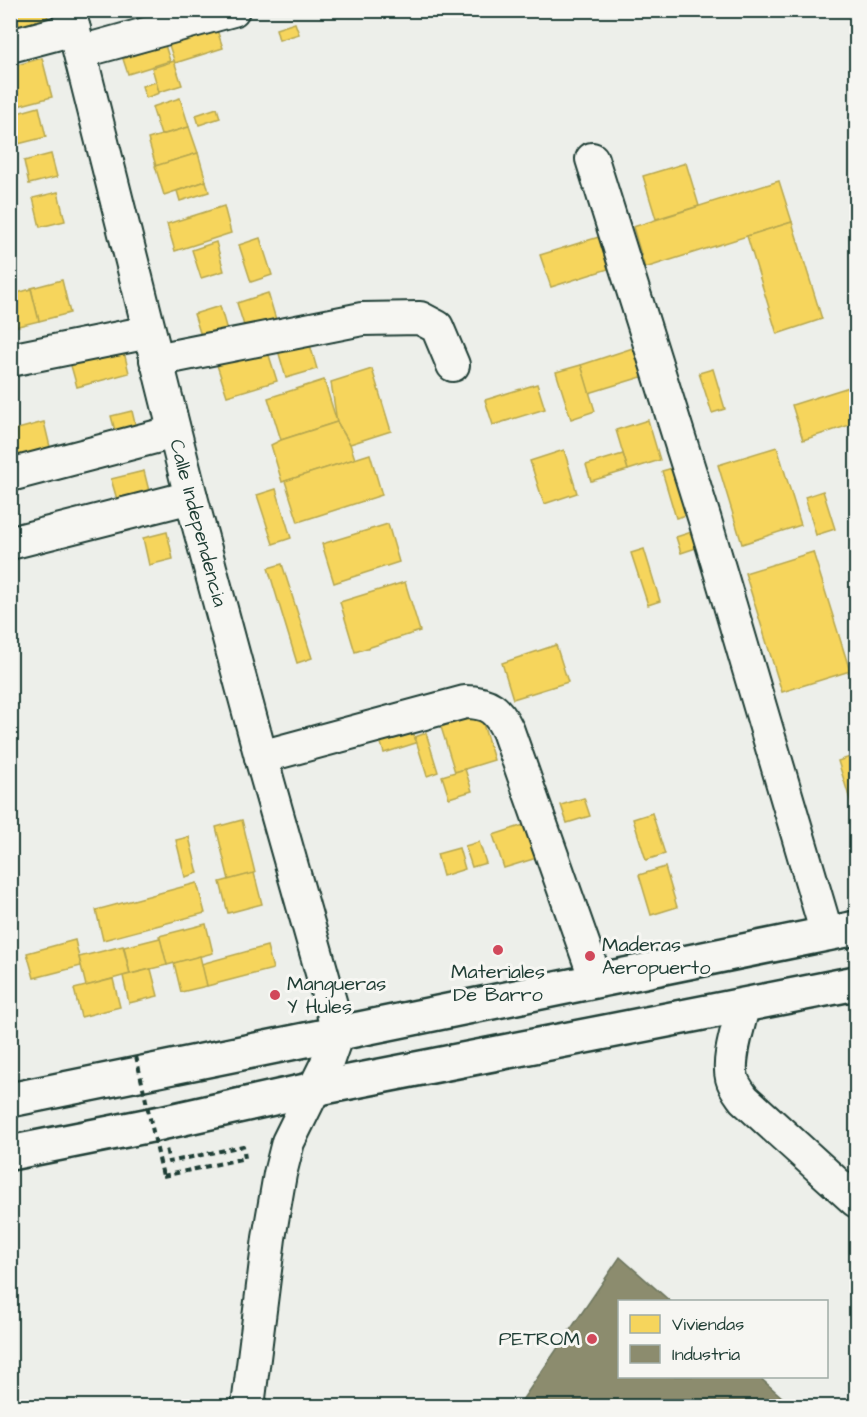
<svg xmlns="http://www.w3.org/2000/svg" width="867" height="1417" font-family="'Architects Daughter',sans-serif">
  <style>
    .homes { fill: #f6d55c; stroke: #b6a750; stroke-width: 1.5 }
    .industry { fill: #8c8c6e; stroke: #6b745d; stroke-width: 1.5 }
    .lines { fill: none; stroke-linecap: round; stroke-linejoin: round }
    .minor-casing { stroke: #1f3d34; stroke-width: 36 }
    .major-casing { stroke: #1f3d34; stroke-width: 38 }
    .path { stroke: #1f3d34; stroke-width: 4; stroke-dasharray: 6 4.5; stroke-linecap: butt }
    .minor { stroke: #f6f6f2; stroke-width: 32 }
    .major { stroke: #f6f6f2; stroke-width: 33 }
    .path-bridge { stroke: #1f3d34; stroke-width: 4; stroke-dasharray: 6 4.5; stroke-linecap: butt }
    .poi-dot { fill: #d1495b; stroke: #f6f6f2; stroke-width: 2 }
    .labels { text-anchor: middle; dominant-baseline: central; stroke-width: 6; stroke-linejoin: round; paint-order: stroke }
    .street-label { font-size: 20px; fill: #1f3d34; stroke: #f6f6f2 }
    .poi-label { font-size: 20px; fill: #1f3d34; stroke: #f6f6f2; text-anchor: start }
  </style>
  <rect width="100%" height="100%" fill="#edefea"/>
  <filter id="ink" filterUnits="userSpaceOnUse"><feTurbulence type="fractalNoise" baseFrequency=".0167" numOctaves="2"/><feDisplacementMap in="SourceGraphic" scale="12" xChannelSelector="R" yChannelSelector="G"/><feConvolveMatrix kernelMatrix="1 2 1 2 8 2 1 2 1" color-interpolation-filters="sRGB"/></filter>
  <g filter="url(#ink)">
    <g class="homes">
      <path d="M14 10H46L51 30 22 38Z"/>
      <path d="M146 10H193L151 25Z"/>
      <path d="M295 23 299 34 279 40 276 29Z"/>
      <path d="M216 27 223 48 175 63 168 42Z"/>
      <path d="M165 45 170 61 128 74 123 59Z"/>
      <path d="M42 58 52 97 10 108V67Z"/>
      <path d="M174 61 182 85 159 92 152 68Z"/>
      <path d="M156 82 159 93 146 98 142 86Z"/>
      <path d="M180 98 189 127 161 135 152 107Z"/>
      <path d="M39 107 46 137 10 146V115Z"/>
      <path d="M217 108 220 118 199 125 196 115Z"/>
      <path d="M189 127 198 153 156 166 148 139Z"/>
      <path d="M198 153 206 181 164 195 155 166Z"/>
      <path d="M51 154 57 177 29 184 24 161Z"/>
      <path d="M686 163 699 206 656 219 643 176Z"/>
      <path d="M206 181 209 192 180 201 177 191Z"/>
      <path d="M779 181 792 222 645 268 633 227Z"/>
      <path d="M58 192 65 221 40 227 33 198Z"/>
      <path d="M224 206 231 233 175 251 167 224Z"/>
      <path d="M792 222 822 319 777 334 747 236Z"/>
      <path d="M599 237 608 269 551 287 540 255Z"/>
      <path d="M260 238 272 275 251 282 239 245Z"/>
      <path d="M216 242 224 271 201 278 192 250Z"/>
      <path d="M62 280 70 313 39 321 31 288Z"/>
      <path d="M31 289 39 321 10 328V295Z"/>
      <path d="M268 293 277 323 246 332 237 303Z"/>
      <path d="M220 306 228 334 203 342 194 314Z"/>
      <path d="M308 338 317 369 286 378 277 347Z"/>
      <path d="M639 346 648 375 589 393 581 365Z"/>
      <path d="M123 348 129 373 77 387 70 362Z"/>
      <path d="M267 349 277 381 227 396 217 365Z"/>
      <path d="M581 365 595 411 571 419 556 372Z"/>
      <path d="M372 369 391 431 350 444 337 422 331 382Z"/>
      <path d="M713 369 725 409 712 413 699 373Z"/>
      <path d="M324 380 337 422 281 440 268 398Z"/>
      <path d="M537 384 545 409 493 425 485 400Z"/>
      <path d="M849 387 856 411V423L803 440 792 405Z"/>
      <path d="M132 411 137 432 117 438 111 416Z"/>
      <path d="M648 420 660 460 628 470 616 430Z"/>
      <path d="M44 422 51 451 16 460 10 431Z"/>
      <path d="M337 422 350 444 355 459 282 482 271 445 281 440Z"/>
      <path d="M777 447 801 525 742 544 718 465Z"/>
      <path d="M564 450 577 493 544 504 530 461Z"/>
      <path d="M370 454 382 495 298 522 285 481Z"/>
      <path d="M623 454 628 470 591 481 586 465Z"/>
      <path d="M676 467 690 514 676 518 662 471Z"/>
      <path d="M144 471 150 495 118 503 111 479Z"/>
      <path d="M276 489 291 538 273 544 257 495Z"/>
      <path d="M823 491 835 529 816 535 805 497Z"/>
      <path d="M388 524 399 562 334 583 322 544Z"/>
      <path d="M698 530 702 546 681 553 676 537Z"/>
      <path d="M167 532 173 559 149 565 143 538Z"/>
      <path d="M644 549 660 601 648 605 631 553Z"/>
      <path d="M813 552 850 671 782 692 745 573Z"/>
      <path d="M282 564 312 658 297 663 268 568Z"/>
      <path d="M405 582 420 631 355 652 340 602Z"/>
      <path d="M556 645 568 682 513 699 502 663Z"/>
      <path d="M480 714 494 760 455 772 441 727Z"/>
      <path d="M413 730 416 743 384 753 380 740Z"/>
      <path d="M426 733 438 772 427 776 415 737Z"/>
      <path d="M856 755V819L838 761Z"/>
      <path d="M465 769 472 791 449 798 442 776Z"/>
      <path d="M584 798 590 816 567 823 561 805Z"/>
      <path d="M652 813 665 854 646 860 633 819Z"/>
      <path d="M242 820 255 873 229 880 216 827Z"/>
      <path d="M533 822 543 856 504 868 493 835Z"/>
      <path d="M189 837 198 873 185 877 176 840Z"/>
      <path d="M479 842 486 863 472 867 465 846Z"/>
      <path d="M459 848 465 869 443 876 437 854Z"/>
      <path d="M665 867 677 907 651 915 639 875Z"/>
      <path d="M254 873 262 904 228 913 220 882Z"/>
      <path d="M197 883 205 913 103 940 96 910Z"/>
      <path d="M206 924 213 953 167 965 159 936Z"/>
      <path d="M160 938 167 965 130 974 124 947Z"/>
      <path d="M75 940 81 966 34 978 27 953Z"/>
      <path d="M123 946 130 974 86 986 79 957Z"/>
      <path d="M267 946 273 969 207 986 201 964Z"/>
      <path d="M200 956 207 986 181 992 174 963Z"/>
      <path d="M151 969 158 996 129 1003 123 976Z"/>
      <path d="M113 979 120 1007 81 1017 74 989Z"/>
    </g>
    <path class="industry" d="M620 1257 671 1302H620V1376H758L792 1406H518Z"/>
    <g class="lines">
      <g class="minor-casing">
        <g id="minor">
          <path d="M69 10 191 497 261 757 333 1012 337 1034 326 1065 288 1142 280 1174 269 1238 248 1406"/>
          <path d="M10 46 74 29"/>
          <path d="M80 52 233 10"/>
          <path d="M592 159 704 517 827 934"/>
          <path d="M10 360 149 332"/>
          <path d="M156 360 362 319 420 318 437 327 453 365"/>
          <path d="M10 475 174 432"/>
          <path d="M10 543 191 497"/>
          <path d="M261 757 465 702C489 702 498 710 508 731L596 980"/>
          <path d="M743 1006C739 1026 727 1058 732 1078 734 1086 739 1092 744 1099L856 1201"/>
        </g>
      </g>
      <g class="major-casing">
        <g id="major">
          <path d="M10 1100 856 928"/>
          <path d="M10 1153 161 1123 314 1089 856 983"/>
        </g>
      </g>
      <path class="path" d="M163 1176 245 1158 243 1146 169 1162 166 1148"/>
      <use href="#minor" class="minor"/>
      <use href="#major" class="major"/>
      <path class="path-bridge" d="M136 1056 163 1176"/>
    </g>
  </g>
  <g class="poi-dot">
    <circle cx="498" cy="950" r="6"/>
    <circle cx="590" cy="956" r="6"/>
    <circle cx="275" cy="995" r="6"/>
    <circle cx="592" cy="1339" r="6"/>
  </g>
  <g class="labels">
    <g class="street-label">
      <text transform="translate(198 523) rotate(75)">Calle Independencia</text>
    </g>
    <g class="poi-label">
      <text x="602" y="945">Maderas<tspan x="602" dy="23">Aeropuerto</tspan></text>
      <text x="498" y="972" text-anchor="middle">Materiales<tspan x="498" dy="23">De Barro</tspan></text>
      <text x="287" y="984">Mangueras<tspan x="287" dy="23">Y Hules</tspan></text>
      <text x="580" y="1339" text-anchor="end">PETROM</text>
    </g>
  </g>
  <rect width="867" height="1417" fill="none" stroke="#f6f6f2" stroke-width="36"/>
  <rect x="18" y="18" width="831" height="1381" fill="none" stroke="#1f3d34" stroke-width="2" filter="url(#ink)"/>
  <rect x="618" y="1300" width="210" height="78" fill="#f6f6f2" stroke="#a0aca6" stroke-width="1.5"/>
  <rect x="630" y="1315" width="30" height="18" fill="#f6d55c" stroke="#a0aca6" stroke-width="1.5"/>
  <text x="672" y="1330" font-size="18" fill="#1f3d34">Viviendas</text>
  <rect x="630" y="1345" width="30" height="18" fill="#8c8c6e" stroke="#a0aca6" stroke-width="1.5"/>
  <text x="672" y="1360" font-size="18" fill="#1f3d34">Industria</text>
</svg>
